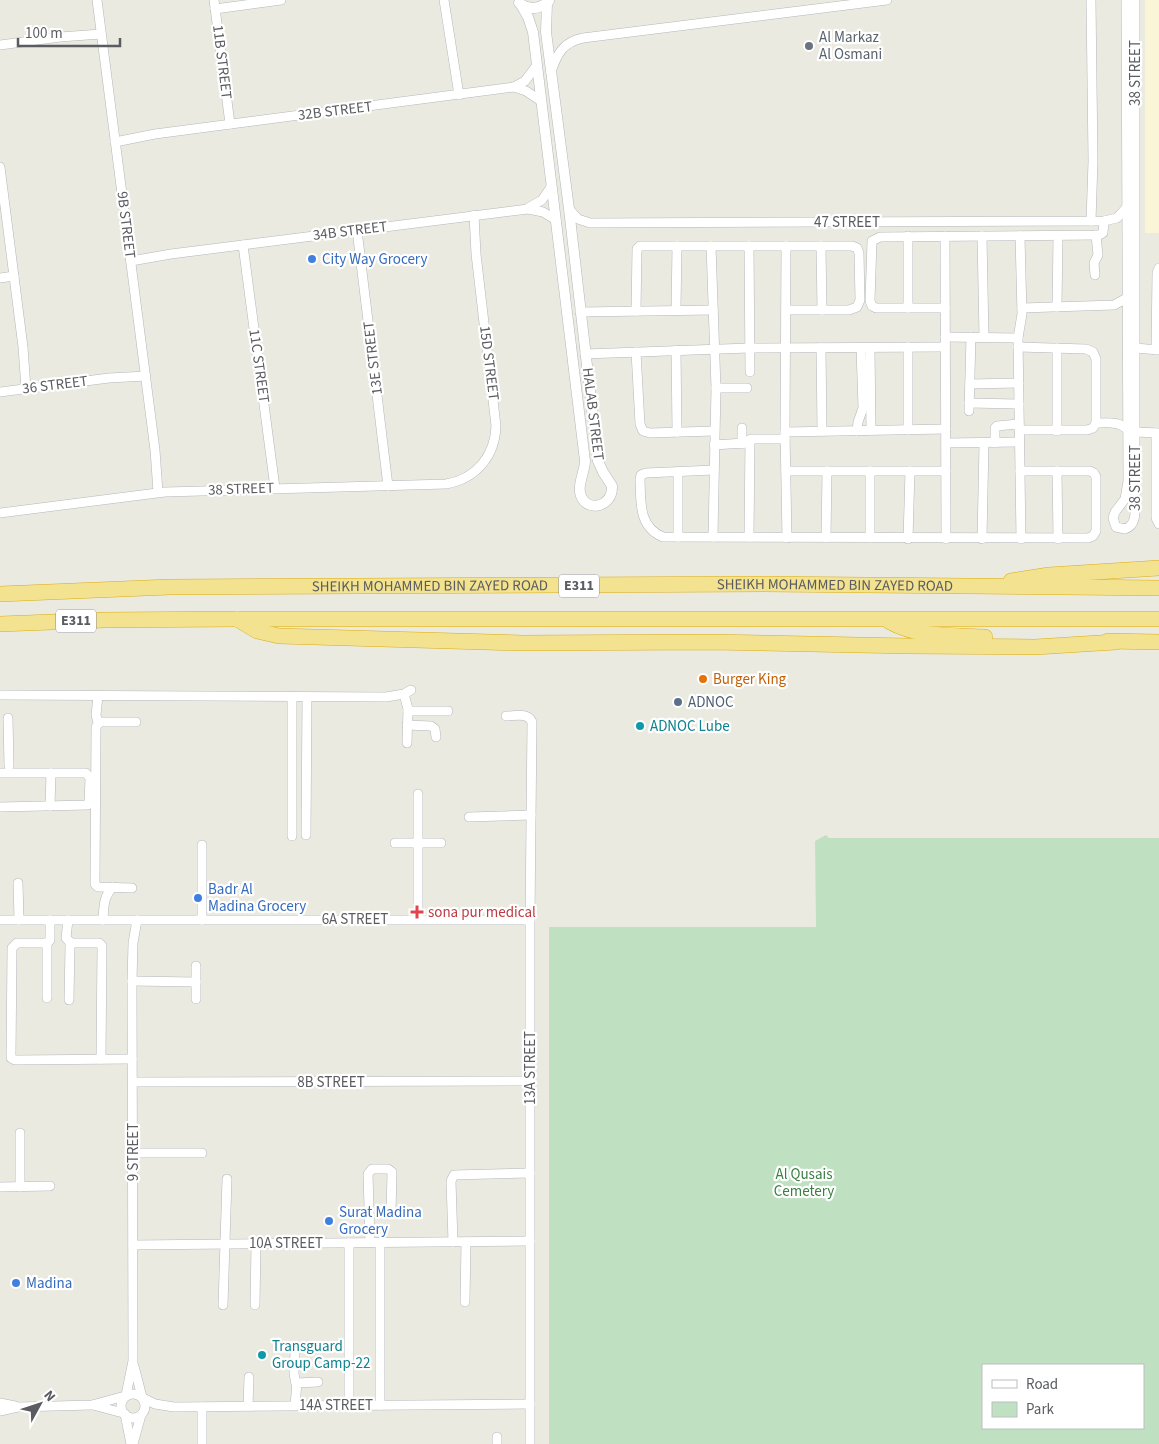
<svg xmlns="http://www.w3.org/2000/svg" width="1159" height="1444" font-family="'Source Sans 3',sans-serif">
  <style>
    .commercial { fill: #faf5d7 }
    .green { fill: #bfe1c2; fill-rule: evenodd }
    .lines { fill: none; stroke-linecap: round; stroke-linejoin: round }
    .minor-casing { stroke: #b4b6bb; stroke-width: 10 }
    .tertiary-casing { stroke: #b4b6bb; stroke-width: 11 }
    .motorway-casing { stroke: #daac13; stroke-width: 16 }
    .minor { stroke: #fff; stroke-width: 9 }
    .tertiary { stroke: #fff; stroke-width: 10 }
    .motorway { stroke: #f3e290; stroke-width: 15 }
    .worship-dot { fill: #6b7280; stroke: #fff; stroke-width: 2 }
    .shop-dot { fill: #3f7fe0; stroke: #fff; stroke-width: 2 }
    .food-dot { fill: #e8710a; stroke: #fff; stroke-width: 2 }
    .service-dot { fill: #5c6f8a; stroke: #fff; stroke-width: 2 }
    .culture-dot { fill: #0f9aa8; stroke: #fff; stroke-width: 2 }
    .health-dot { fill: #e0444e; stroke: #fff; stroke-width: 2 }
    .labels { text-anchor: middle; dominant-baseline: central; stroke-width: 4.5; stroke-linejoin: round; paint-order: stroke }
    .shield { fill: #fff; stroke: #8c8d90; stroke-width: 1 }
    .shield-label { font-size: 14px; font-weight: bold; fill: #5a5c61 }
    .worship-label { font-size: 15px; fill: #5b616d; stroke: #fff; text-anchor: start }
    .street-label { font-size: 15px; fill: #5a5c61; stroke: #fff }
    .shop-label { font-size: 15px; fill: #366cbe; stroke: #fff; text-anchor: start }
    .food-label { font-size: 15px; fill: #c56008; stroke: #fff; text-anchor: start }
    .service-label { font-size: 15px; fill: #4e5e75; stroke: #fff; text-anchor: start }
    .culture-label { font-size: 15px; fill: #0d838f; stroke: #fff; text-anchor: start }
    .health-label { font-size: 15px; fill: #be3a42; stroke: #fff; text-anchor: start }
    .park-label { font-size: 15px; fill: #3b7f44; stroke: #fff }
  </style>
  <rect width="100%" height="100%" fill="#ebeae1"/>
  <rect class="commercial" x="1145" y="0" width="14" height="233"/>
  <path class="green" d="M826 835 829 838H1159V1444H549V927H816L815 841ZM983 1365H1143V1428H983Z"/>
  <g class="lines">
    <g class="minor-casing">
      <g id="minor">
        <path d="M97 0 155 450 158 492"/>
        <path d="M214 0 230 124"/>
        <path d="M444 0 459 95"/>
        <path d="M1091 0 1093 161 1091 221"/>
        <path d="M1126 0 1128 481 1125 499 1115 512 1113 518 1116 527 1125 529C1137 525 1135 511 1135 500V0"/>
        <path d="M215 9 281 0"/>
        <path d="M0 45 60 37 101 34"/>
        <path d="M551 72C557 54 563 42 583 38L887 0"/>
        <path d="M514 87 525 81 537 65"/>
        <path d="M115 142 155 134 514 87 526 91 541 101"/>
        <path d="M0 167 23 347 26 389"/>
        <path d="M528 208 542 200 551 187"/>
        <path d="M569 209 578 219 590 223 1104 221 1117 218 1126 208"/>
        <path d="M357 230 388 486"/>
        <path d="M908 236V308"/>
        <path d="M945 236 946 539"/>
        <path d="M982 236 984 337"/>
        <path d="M1020 236 1022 314 1018 338 1021 539"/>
        <path d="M243 245 275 488"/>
        <path d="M711 246 716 388 713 537"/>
        <path d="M749 246 750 372"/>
        <path d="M786 246 785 432 787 538"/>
        <path d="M821 246 822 310"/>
        <path d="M131 261 171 254 528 209 543 212 556 220"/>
        <path d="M1095 275 1094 263 1098 255 1096 235"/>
        <path d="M0 278 14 276"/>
        <path d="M1057 307 1058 236"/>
        <path d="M945 308H876L872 306 870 301 872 241 880 237 1099 235 1103 233 1104 221"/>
        <path d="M1022 308 1114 305 1127 298"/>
        <path d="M676 310 677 246"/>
        <path d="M636 311 637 249 640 246H852L857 248 859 253 860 300 857 307 849 310H786"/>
        <path d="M580 312 713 310"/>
        <path d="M945 337 1018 338"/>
        <path d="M908 347V430"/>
        <path d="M1018 347 1086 349 1093 352 1096 359V423L1093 428 1087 430H1019"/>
        <path d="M821 348 822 431"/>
        <path d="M870 348 871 430"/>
        <path d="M1135 348 1159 350"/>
        <path d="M676 350 677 432"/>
        <path d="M1156 350 1157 273 1159 268"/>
        <path d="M636 352 640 424 643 431 650 433 714 431"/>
        <path d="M585 354 749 348 945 347"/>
        <path d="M970 384 1019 383"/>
        <path d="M716 388H747"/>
        <path d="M0 392 109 378 146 376"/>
        <path d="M969 403 1019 404"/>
        <path d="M969 411 971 337"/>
        <path d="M1096 423C1108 423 1119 421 1128 430"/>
        <path d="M742 428V444"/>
        <path d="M857 431 858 422 863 408 861 348"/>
        <path d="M1057 431V348"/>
        <path d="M785 432 946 429"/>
        <path d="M1135 432 1159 433"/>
        <path d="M1156 433V518L1159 524"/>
        <path d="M946 443 1019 442"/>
        <path d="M995 443V428L997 426 1019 424"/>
        <path d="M714 445 744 443 751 439H785"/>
        <path d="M714 470 646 473 641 475 640 479C641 501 638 527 663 537L1088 538 1093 536 1096 531V477L1094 473 1090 471H1020"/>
        <path d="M786 471H946"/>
        <path d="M870 471V538"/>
        <path d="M1057 471 1058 539"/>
        <path d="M0 513 165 492 446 484C476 479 495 456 496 426L476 254 474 215"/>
        <path d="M678 537V472"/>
        <path d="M749 537 750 440"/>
        <path d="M826 538 827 471"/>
        <path d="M908 539 910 471"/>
        <path d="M982 539 984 443"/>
        <path d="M404 694 408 709 407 743"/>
        <path d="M0 695 386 697 404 694 411 690"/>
        <path d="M98 696 96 715 98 723"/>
        <path d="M292 697V836"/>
        <path d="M408 711H448"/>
        <path d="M506 716C515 716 528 712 532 722L530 920V1444"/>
        <path d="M8 718 9 766"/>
        <path d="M407 725 431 726 435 729 436 737"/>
        <path d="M0 773H86L90 778 89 803 88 805 0 807"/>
        <path d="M418 794V919"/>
        <path d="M50 806 51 773"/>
        <path d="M469 817 531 815"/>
        <path d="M306 835 307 697"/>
        <path d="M395 843H441"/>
        <path d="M202 845V920"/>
        <path d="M18 883 19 920"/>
        <path d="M132 888 98 887 95 884 96 727 100 722H136"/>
        <path d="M0 920H530"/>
        <path d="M68 920 66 938 71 943"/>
        <path d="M103 920C104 907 103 897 113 887"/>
        <path d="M47 943H17L12 948 11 1058 15 1060 132 1059"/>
        <path d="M132 981 196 982"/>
        <path d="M47 998V943L50 940V920"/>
        <path d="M196 999V966"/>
        <path d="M69 1000 70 945 73 943H99L102 946 101 1059"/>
        <path d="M133 1082 530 1081"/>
        <path d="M133 1153H202"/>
        <path d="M0 1187 50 1186"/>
        <path d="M20 1187V1133"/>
        <path d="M370 1242 368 1174 372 1169H388L392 1172 391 1212"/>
        <path d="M380 1242V1405"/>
        <path d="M453 1242 451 1181 454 1175 530 1173"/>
        <path d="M349 1243V1405"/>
        <path d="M133 1245 530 1241"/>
        <path d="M465 1302 466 1242"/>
        <path d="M223 1305 227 1179"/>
        <path d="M255 1305 256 1244"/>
        <path d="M295 1352 294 1374 296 1384"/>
        <path d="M134 1366 142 1397"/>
        <circle cx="133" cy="1406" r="12"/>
        <path d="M126 1395 133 1361 132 981 133 943 137 920"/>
        <path d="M143 1398 155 1404 174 1407 530 1404"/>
        <path d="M0 1403 15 1406"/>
        <path d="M93 1405 123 1413"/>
        <path d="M295 1405 297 1383 318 1382"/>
        <path d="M248 1406 249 1377"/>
        <path d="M202 1407V1444"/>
        <path d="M0 1411 18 1407 92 1405 125 1396"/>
        <path d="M125 1414 131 1444"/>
        <path d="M497 1437V1444"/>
        <path d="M133 1444 141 1415"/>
      </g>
    </g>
    <g class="tertiary-casing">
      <g id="tertiary">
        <path d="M519 3C530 11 540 9 549 1"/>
        <path d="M520 3 528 17 533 32 585 461C585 470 578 484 580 492 583 513 613 509 612 486L603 472 598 461 569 209 546 32 547 3"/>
      </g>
    </g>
    <g class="motorway-casing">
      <g id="motorway">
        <path d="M1011 581 1049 575 1159 568"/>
        <path id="s1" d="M0 594 170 587 765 584 1159 588"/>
        <path d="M237 619 257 631 279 636 523 643 711 642 908 646 1035 647 1116 642"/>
        <path d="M890 622C919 638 954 635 985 637"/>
        <path d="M0 624 104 620 237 619H1159"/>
        <path d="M1108 641 1159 642"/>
      </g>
    </g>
    <use href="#minor" class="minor"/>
    <use href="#tertiary" class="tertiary"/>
    <use href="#motorway" class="motorway"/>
  </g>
  <circle class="worship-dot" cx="809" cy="46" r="5"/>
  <g class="shop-dot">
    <circle cx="312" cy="259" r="5"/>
    <circle cx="198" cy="898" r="5"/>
    <circle cx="329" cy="1221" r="5"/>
    <circle cx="16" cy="1283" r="5"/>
  </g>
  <circle class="food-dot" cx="703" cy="679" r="5"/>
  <circle class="service-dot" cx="678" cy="702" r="5"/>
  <g class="culture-dot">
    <circle cx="640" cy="726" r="5"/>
    <circle cx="262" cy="1355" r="5"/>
  </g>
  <path class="health-dot" d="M414.5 904.5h5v5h5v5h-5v5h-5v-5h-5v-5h5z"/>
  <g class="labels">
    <g class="shield">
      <rect x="559" y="574.5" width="40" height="23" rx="4"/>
      <rect x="56" y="609.5" width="40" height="23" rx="4"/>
    </g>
    <g class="shield-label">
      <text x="579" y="586">E311</text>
      <text x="76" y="621">E311</text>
    </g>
    <g class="worship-label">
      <text x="819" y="37">Al Markaz<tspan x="819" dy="17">Al Osmani</tspan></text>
    </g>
    <g class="street-label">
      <text transform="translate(222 62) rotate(83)">11B STREET</text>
      <text transform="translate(1135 73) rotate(-90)">38 STREET</text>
      <text transform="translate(335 111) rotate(-7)">32B STREET</text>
      <text x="847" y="222">47 STREET</text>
      <text transform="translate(126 225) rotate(83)">9B STREET</text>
      <text transform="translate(350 231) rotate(-7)">34B STREET</text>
      <text transform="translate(373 358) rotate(-97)">13E STREET</text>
      <text transform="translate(489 363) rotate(83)">15D STREET</text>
      <text transform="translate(259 366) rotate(82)">11C STREET</text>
      <text transform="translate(55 385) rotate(-7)">36 STREET</text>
      <text transform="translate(593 414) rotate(83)">HALAB STREET</text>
      <text transform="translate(1135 478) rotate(-90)">38 STREET</text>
      <text transform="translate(241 489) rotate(-2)">38 STREET</text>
      <text stroke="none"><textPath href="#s1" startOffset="835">SHEIKH MOHAMMED BIN ZAYED ROAD</textPath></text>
      <text stroke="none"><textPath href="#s1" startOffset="430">SHEIKH MOHAMMED BIN ZAYED ROAD</textPath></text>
      <text x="355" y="919">6A STREET</text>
      <text transform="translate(530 1068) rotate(-90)">13A STREET</text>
      <text x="331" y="1082">8B STREET</text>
      <text transform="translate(133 1152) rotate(-90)">9 STREET</text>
      <text x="286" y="1243">10A STREET</text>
      <text x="336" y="1405">14A STREET</text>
    </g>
    <g class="shop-label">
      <text x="322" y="259">City Way Grocery</text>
      <text x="208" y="889">Badr Al<tspan x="208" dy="17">Madina Grocery</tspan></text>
      <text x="339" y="1212">Surat Madina<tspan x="339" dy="17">Grocery</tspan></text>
      <text x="26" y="1283">Madina</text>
    </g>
    <g class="food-label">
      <text x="713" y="679">Burger King</text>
    </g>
    <g class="service-label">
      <text x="688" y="702">ADNOC</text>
    </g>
    <g class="culture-label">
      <text x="650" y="726">ADNOC Lube</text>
      <text x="272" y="1346">Transguard<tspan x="272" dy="17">Group Camp-22</tspan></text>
    </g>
    <g class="health-label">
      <text x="428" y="912">sona pur medical</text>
    </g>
    <g class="park-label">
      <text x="804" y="1174">Al Qusais<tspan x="804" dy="17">Cemetery</tspan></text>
    </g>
  </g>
  <rect x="982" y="1364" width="162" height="65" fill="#ffffff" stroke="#bdbec0"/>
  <rect x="992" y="1380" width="25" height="8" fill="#ffffff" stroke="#bdbec0"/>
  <text x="1026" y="1389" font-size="15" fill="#5a5c61">Road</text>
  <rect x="992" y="1402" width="25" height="15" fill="#bfe1c2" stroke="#bdbec0"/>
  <text x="1026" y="1414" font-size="15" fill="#5a5c61">Park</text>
  <g transform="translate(40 1404) rotate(50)" stroke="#ffffff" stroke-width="4" paint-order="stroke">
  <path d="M0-4L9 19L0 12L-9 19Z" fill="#5a5c61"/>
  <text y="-8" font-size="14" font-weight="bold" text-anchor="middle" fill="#5a5c61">N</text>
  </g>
  <path d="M18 38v8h102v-8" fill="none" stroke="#5a5c61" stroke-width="2.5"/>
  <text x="25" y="38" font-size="15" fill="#5a5c61" stroke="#ffffff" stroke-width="4" paint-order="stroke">100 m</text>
</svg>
